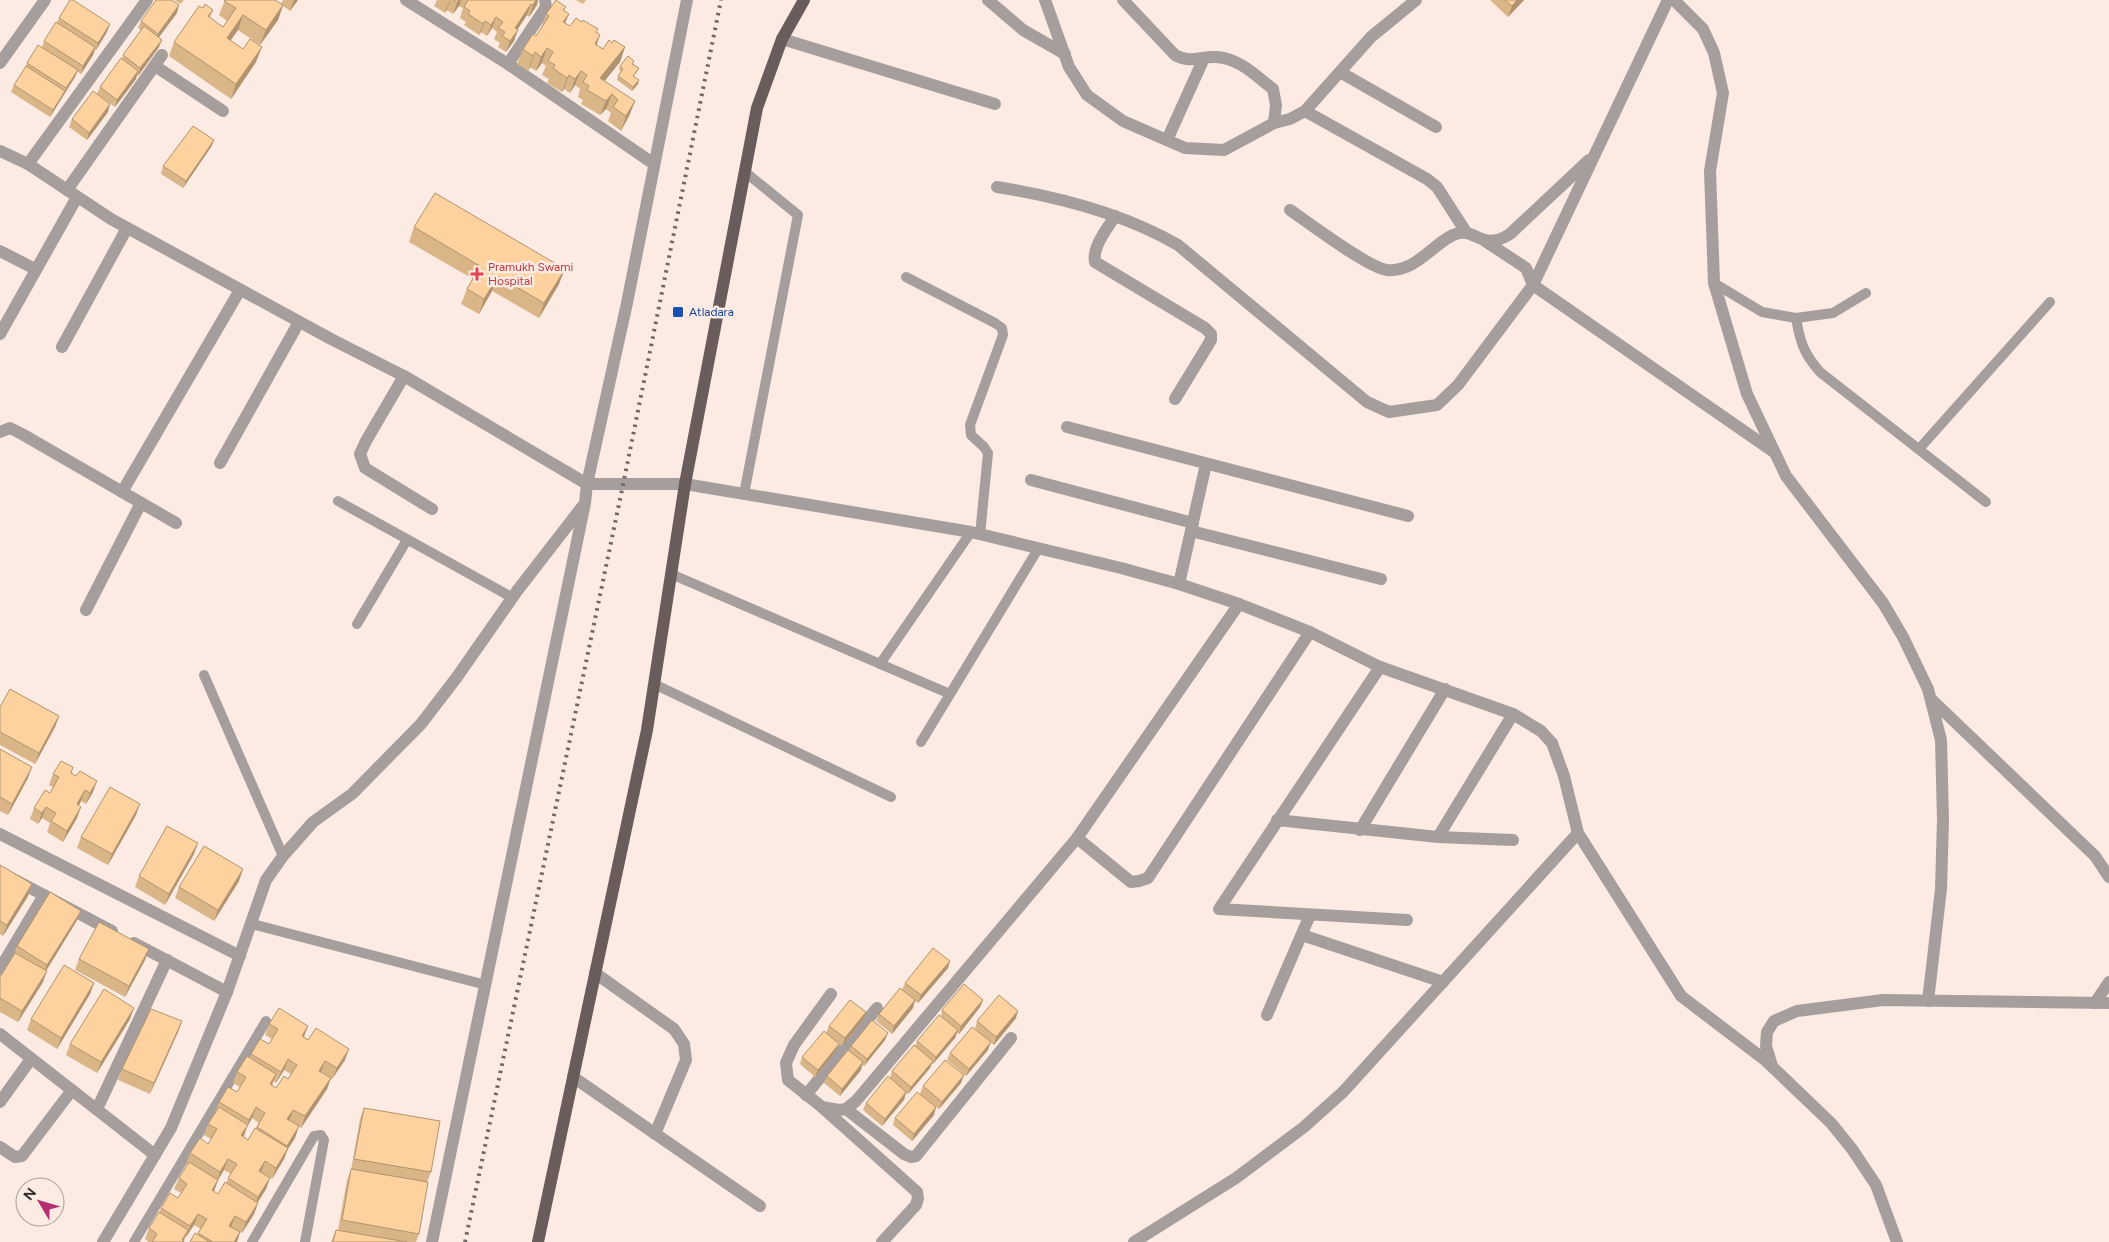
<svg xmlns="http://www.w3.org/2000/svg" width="2109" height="1242" font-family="Figtree,sans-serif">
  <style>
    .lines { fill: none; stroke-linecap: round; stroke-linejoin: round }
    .service { stroke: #a69e9d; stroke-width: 10 }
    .minor { stroke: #a69e9d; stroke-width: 12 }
    .tertiary { stroke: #a69e9d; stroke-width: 12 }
    .primary { stroke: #6a5c5a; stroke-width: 12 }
    .rail { stroke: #706763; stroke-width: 4; stroke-dasharray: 2.5 5; stroke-linecap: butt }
    .wall { fill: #dab588; fill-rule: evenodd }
    .shaded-wall { fill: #b1936f }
    .building { fill: #fdd29e; stroke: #b1936f }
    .health-dot { fill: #e0444e; stroke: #fbebe3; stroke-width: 2 }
    .transit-dot { fill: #1a4fb4; stroke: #fbebe3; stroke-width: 2 }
    .labels { text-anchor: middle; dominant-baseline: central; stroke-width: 5; stroke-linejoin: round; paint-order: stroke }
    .health-label { font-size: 12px; fill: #be3a42; stroke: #fbebe3; text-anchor: start }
    .transit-label { font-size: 12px; fill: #164399; stroke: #fbebe3; text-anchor: start }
  </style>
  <rect width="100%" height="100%" fill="#fbebe3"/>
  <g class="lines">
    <g class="service">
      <path d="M906 277 995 323 1002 328 1003 335 970 425 971 435 984 447 988 453 980 535"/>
      <path d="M1714 283 1762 312 1796 318 1833 313 1866 293"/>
      <path d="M1796 318C1800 342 1804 354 1820 372L1986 502"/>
      <path d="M1919 449 2050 302"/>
      <path d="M744 494 798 215 745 172"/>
      <path d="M338 501 513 598"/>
      <path d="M671 574 950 694"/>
      <path d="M357 624 407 540"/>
      <path d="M880 664 971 532"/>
      <path d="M204 675 283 856"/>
      <path d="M654 684 891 797"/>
      <path d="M921 742 1038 549"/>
      <path d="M252 924 486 985"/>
      <path d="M134 1242 266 1021"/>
      <path d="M252 1242 314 1136 321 1135 324 1140 305 1242"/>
    </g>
    <g class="minor">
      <path d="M406 0 508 64 654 164"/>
      <path d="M988 0 1023 30 1065 54"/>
      <path d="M1045 0 1069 67 1087 95 1123 121 1185 148 1224 150 1274 123 1290 119 1305 111 1371 37 1416 0"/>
      <path d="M1123 0 1175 55C1191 64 1200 56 1216 57 1239 58 1256 76 1273 89L1276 105 1274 123"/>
      <path d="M1674 0 1703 29 1714 53 1723 93 1710 171 1714 283 1747 394 1786 476 1883 603 1903 637 1928 689 1941 740 1943 819 1941 889 1928 1001"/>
      <path d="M782 39 995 104"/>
      <path d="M0 63 45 0"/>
      <path d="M508 64 546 7 545 0"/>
      <path d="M155 66 223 111"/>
      <path d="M1340 72 1436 127"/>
      <path d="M1305 111 1427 179 1437 187 1466 232"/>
      <path d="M1167 140 1204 58"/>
      <path d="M0 151 28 164 111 219 331 339 404 376 587 484"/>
      <path d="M28 164 147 0"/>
      <path d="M997 187C1060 197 1123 213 1178 245L1367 402 1389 412 1437 405 1458 385 1533 285 1668 0"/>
      <path d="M67 190 162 55"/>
      <path d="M1290 210C1309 223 1368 268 1387 270 1392 271 1401 269 1406 267 1423 261 1436 243 1453 235 1476 225 1480 253 1510 234L1589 160"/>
      <path d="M1115 216C1107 229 1092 247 1095 262L1205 328 1211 334V340L1175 399"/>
      <path d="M1485 241 1526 268 1533 285 1774 452"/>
      <path d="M0 251 35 269"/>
      <path d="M0 334 77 197"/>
      <path d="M62 347 127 228"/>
      <path d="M404 376 366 441 360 454 365 468 432 509"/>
      <path d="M1067 427 1408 516"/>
      <path d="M0 432 10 428 22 434 176 523"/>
      <path d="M220 463 299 322"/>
      <path d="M1031 480 1193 523"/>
      <path d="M122 492 240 290"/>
      <path d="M1191 531 1381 579"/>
      <path d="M1179 584 1206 464"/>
      <path d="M86 610 141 503"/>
      <path d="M1380 667 1219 909 1407 920"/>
      <path d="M1931 699 2095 856 2109 877"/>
      <path d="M1277 820 1438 837 1513 840"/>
      <path d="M1360 830 1445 689"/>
      <path d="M0 834 240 956"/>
      <path d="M1438 837 1513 714"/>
      <path d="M1077 838 1131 882 1139 881 1148 878 1310 632"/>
      <path d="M0 872 112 931"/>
      <path d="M1302 935 1443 982"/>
      <path d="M134 943 227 992"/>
      <path d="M0 969 44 895"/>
      <path d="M595 973 674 1029 684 1044 686 1060 655 1134"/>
      <path d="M831 994 794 1045 786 1063 788 1080 822 1107 839 1110 846 1109 856 1101 1077 838 1239 604"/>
      <path d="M2095 1003 2109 982"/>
      <path d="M1267 1015 1310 915"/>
      <path d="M0 1034 155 1155"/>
      <path d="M1772 1066 1766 1046 1767 1032 1774 1021 1797 1011 1883 1000 2109 1003"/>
      <path d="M573 1077 760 1206"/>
      <path d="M806 1095 877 1008"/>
      <path d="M0 1102 31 1059"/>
      <path d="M823 1108 917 1192 918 1198 916 1205 882 1242"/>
      <path d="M97 1109 167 960"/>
      <path d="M846 1109 904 1154 911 1157 916 1156 1011 1038"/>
      <path d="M0 1147 15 1157 22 1156 72 1090"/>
      <path d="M103 1242 171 1128 227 992 266 880 283 856 313 822 352 794 421 724 457 677 517 591 582 507"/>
      <path d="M432 1242 585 503 587 484 627 303 687 0"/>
      <path d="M1134 1242 1236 1178 1304 1127 1343 1092 1578 833"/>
    </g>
    <path class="tertiary" d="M587 484H685L971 532 1121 568 1179 584 1239 604 1310 632 1380 667 1513 714 1541 731 1552 743 1564 776 1578 833 1681 996 1765 1060 1831 1123 1852 1149 1876 1185 1897 1242"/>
    <path class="primary" d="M538 1242 647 730 685 484 757 108 782 39 804 0"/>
    <path class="rail" d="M465 1242 623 485 721 0"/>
  </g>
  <g class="wall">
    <path d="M175 0H184L180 4Z"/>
    <path d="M225 0 281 4 283 0H298L290 11 283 6 278 20 260 45 238 30 230 40 256 62 231 99 169 56 174 42 203 8 213 10 210 18 223 27 227 21 219 15Z"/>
    <path d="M437 0H538L537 5 529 17 527 15 517 30 514 41 506 52 498 47 500 43 494 39 497 32 492 28 487 36 481 32 479 35 464 25 466 22 460 18 463 8 459 6 453 14 447 10 445 13 434 6Z"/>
    <path d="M576 0H586L583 4Z"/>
    <path d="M1490 0H1524L1508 17Z"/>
    <path d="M566 7 564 11 565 23 570 26 597 33V45L603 49 612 43 625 47 620 62 604 81 635 101 629 116 621 131 608 121 611 113 606 109 600 115 581 104 583 100 578 97 580 89 575 85 570 93 564 89 562 92 547 83 549 79 542 75 546 66 542 63 536 71 530 67 528 71 517 64 523 49 536 36 541 28 546 14Z"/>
    <path d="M177 13 159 37V47L138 76 137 75 136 79 115 107 97 94 100 87 122 59 123 55 141 30 138 28 141 21Z"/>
    <path d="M59 18 107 32 96 50H95L93 55 81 74 77 71 75 77 50 117 11 92 14 85 25 68 27 63 42 47 44 41 57 23Z"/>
    <path d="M633 64 639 68 637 72 634 76 638 84 632 91 617 80 618 76 621 72 619 70 620 66Z"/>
    <path d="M108 112 87 140 69 127 72 119Z"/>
    <path d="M214 140 211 147 183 188 161 174 163 166Z"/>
    <path d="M414 227 559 284 539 318 492 291 479 314 461 304 467 289 473 279 409 242Z"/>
    <path d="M0 707 59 716 55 727 35 764 0 745Z"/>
    <path d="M0 749 28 778 8 815 0 811Z"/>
    <path d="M71 773 93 792 86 804 81 801 79 805 77 818 63 842 47 832 50 823 42 818 38 824 30 819 34 808 50 793 53 787 49 785 53 774Z"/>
    <path d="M136 815 108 865 77 848 81 837Z"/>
    <path d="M194 854 165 905 135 887 139 876Z"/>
    <path d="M0 865 32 884 28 896 3 936 0 934Z"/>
    <path d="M239 881 214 921 175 898 179 887Z"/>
    <path d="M81 911 76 922 46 970 43 982 18 1022 0 1012V977L13 957 17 946Z"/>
    <path d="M79 959 145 960 125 997 75 970Z"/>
    <path d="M948 968 918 1003 915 1001 913 1008 892 1034 876 1021 879 1014 902 990 905 983Z"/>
    <path d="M94 983 90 994 57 1049 27 1030 31 1019Z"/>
    <path d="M983 1000 980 1007 959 1034 957 1033 955 1038 933 1064 932 1063 930 1068 908 1094 906 1093 904 1100 882 1126 863 1110 866 1103 890 1078 892 1071 915 1046 917 1041 941 1016 942 1010Z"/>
    <path d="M866 1012 863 1020 842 1046 826 1033 829 1026Z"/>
    <path d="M1016 1018 994 1045 975 1029 977 1021Z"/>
    <path d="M130 1019 97 1073 66 1055 70 1044Z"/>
    <path d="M182 1021 178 1032 150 1094 118 1080 122 1069Z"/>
    <path d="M269 1024 304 1037 345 1060 332 1079 321 1072 331 1078 327 1089 301 1128 289 1121 295 1138 288 1148 284 1159 272 1179 261 1172 270 1178 266 1189 258 1202 254 1214 242 1233 231 1227 240 1232 237 1242H190L198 1234 201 1229 194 1225 186 1237H185L184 1242H149L145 1239 149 1228 159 1212 161 1208 178 1198 181 1193 174 1189 179 1178 187 1165 186 1164 190 1153 208 1144 211 1139 204 1135 208 1124 215 1113 219 1102 237 1092 240 1087 233 1083 237 1072 250 1057 251 1054 269 1044 272 1039 265 1035ZM284 1070 291 1074 288 1079 276 1088 272 1085 273 1081 276 1083ZM252 1118 259 1123 248 1140 243 1137 247 1127ZM224 1170 231 1174 226 1183 218 1194 214 1192 218 1180Z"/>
    <path d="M885 1040 864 1066 862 1065 861 1070 840 1096 824 1083 827 1076 849 1051 851 1046Z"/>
    <path d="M839 1044 836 1051 815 1077 800 1064 802 1057Z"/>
    <path d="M988 1050 966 1076 947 1060 950 1053Z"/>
    <path d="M961 1083 939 1109 920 1094 923 1086Z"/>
    <path d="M364 1108 431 1172 427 1182 419 1234 416 1242H331L336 1230H338L347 1180 351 1170 360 1119Z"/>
    <path d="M934 1115 912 1141 893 1125 895 1118Z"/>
  </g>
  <g class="shaded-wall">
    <path d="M294 0H298L290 11Z"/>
    <path d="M450 0 447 10 445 13 449 2Z"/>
    <path d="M459 0H461L459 6 453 14 457 3Z"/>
    <path d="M536 0H538L537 5 529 17 533 5Z"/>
    <path d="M1517 0H1524L1508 17 1512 6Z"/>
    <path d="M531 4 527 15 511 39 515 28Z"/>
    <path d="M179 5 177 13 156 41 158 34Z"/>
    <path d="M283 5 278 20 260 45 266 30Z"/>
    <path d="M569 14 563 28V22Z"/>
    <path d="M243 15 238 30 222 53 227 38Z"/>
    <path d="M496 17 492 28 487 36 491 25Z"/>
    <path d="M485 21 481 32 479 35 483 24Z"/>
    <path d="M110 24 107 32 96 50 98 43Z"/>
    <path d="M518 30 514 41 506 52 510 41Z"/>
    <path d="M600 35 595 50V44Z"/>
    <path d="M162 40 159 47 138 76 140 68Z"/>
    <path d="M95 47 93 55 81 74 83 66Z"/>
    <path d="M262 47 256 62 231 99 236 84Z"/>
    <path d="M625 47 620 62 595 93 600 78Z"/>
    <path d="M547 48 542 63 536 71 541 57Z"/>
    <path d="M535 52 530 67 528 71 533 56Z"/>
    <path d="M78 70 75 77 50 117 53 110Z"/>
    <path d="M138 71 136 79 115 107 117 100Z"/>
    <path d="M581 71 575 85 570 93 575 79Z"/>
    <path d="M569 75 564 89 562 92 567 78Z"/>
    <path d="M639 80 638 84 632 91 633 87Z"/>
    <path d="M612 94 606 109 600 115 606 101Z"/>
    <path d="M635 101 629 116 621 131 626 116Z"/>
    <path d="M110 104 108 112 87 140 89 133Z"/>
    <path d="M214 140 211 147 183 188 186 181Z"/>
    <path d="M565 269 559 284 539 318 544 303Z"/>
    <path d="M498 276 492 291 479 314 484 299Z"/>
    <path d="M59 716 55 727 35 764 39 753Z"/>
    <path d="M32 767 28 778 8 815 12 804Z"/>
    <path d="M97 781 93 792 86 804 90 793Z"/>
    <path d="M85 790 81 801 73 815 77 804Z"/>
    <path d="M140 804 136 815 108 865 112 854Z"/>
    <path d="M46 807 42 818 38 824 42 813Z"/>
    <path d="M81 807 77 818 63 842 67 831Z"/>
    <path d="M198 843 194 854 165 905 169 894Z"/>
    <path d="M243 869 239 881 214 921 218 910Z"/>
    <path d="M32 884 28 896 3 936 7 925Z"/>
    <path d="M81 911 76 922 43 976 47 965Z"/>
    <path d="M149 949 145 960 125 997 129 986Z"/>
    <path d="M950 961 948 968 918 1003 921 995Z"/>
    <path d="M47 971 43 982 18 1022 22 1011Z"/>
    <path d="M94 983 90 994 57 1049 61 1038Z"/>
    <path d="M915 1000 913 1008 892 1034 894 1026Z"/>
    <path d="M983 1000 980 1007 959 1034 961 1026Z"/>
    <path d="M134 1008 130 1019 97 1073 101 1062Z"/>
    <path d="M1018 1011 1016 1018 994 1045 996 1037Z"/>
    <path d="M866 1012 863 1020 842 1046 845 1038Z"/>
    <path d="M182 1021 178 1032 150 1094 154 1083Z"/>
    <path d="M308 1026 304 1037 298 1047 302 1036Z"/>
    <path d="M958 1030 955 1038 933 1064 936 1057Z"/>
    <path d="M888 1033 885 1040 864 1066 867 1059Z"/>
    <path d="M991 1042 988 1050 966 1076 969 1069Z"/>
    <path d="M839 1044 836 1051 815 1077 818 1070Z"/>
    <path d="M349 1049 345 1060 332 1079 337 1068Z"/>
    <path d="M288 1059 284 1070 276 1083 281 1072Z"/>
    <path d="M325 1061 321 1072 319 1071Z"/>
    <path d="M933 1061 930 1068 908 1094 911 1087Z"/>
    <path d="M863 1062 861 1070 840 1096 842 1089Z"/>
    <path d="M276 1074 272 1085 270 1084Z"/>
    <path d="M964 1075 961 1083 939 1109 942 1102Z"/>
    <path d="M331 1078 327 1089 301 1128 305 1116Z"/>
    <path d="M906 1092 904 1100 882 1126 885 1119Z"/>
    <path d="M256 1107 252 1118 247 1127 244 1136 237 1147 241 1135 246 1129 249 1120Z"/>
    <path d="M936 1107 934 1115 912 1141 914 1134Z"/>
    <path d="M293 1110 289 1121 287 1119Z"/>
    <path d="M299 1126 295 1138 283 1157 287 1146Z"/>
    <path d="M288 1148 284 1159 272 1179 276 1168Z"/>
    <path d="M228 1159 224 1170 216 1183 220 1172Z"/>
    <path d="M265 1161 261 1172 259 1171Z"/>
    <path d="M270 1178 266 1189 254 1208 258 1197Z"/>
    <path d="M218 1180 214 1191 207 1201 212 1190Z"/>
    <path d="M258 1203 254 1214 242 1233 246 1222Z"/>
    <path d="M198 1214 194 1225 186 1237 190 1226Z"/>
    <path d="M235 1216 231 1227 229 1226Z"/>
    <path d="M188 1230 183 1242H181Z"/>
    <path d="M240 1232 237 1242H234Z"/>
  </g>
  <g class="building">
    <path d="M70 0H73L110 24 98 43 59 18Z"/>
    <path d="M156 0H172L179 5 158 34 141 21Z"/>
    <path d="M225 0H275L283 5 266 30 243 15 227 38 243 49 250 39 262 47 236 84 174 42 199 6 203 8 205 4 213 10 208 16 223 27 236 8 224 1Z"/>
    <path d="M453 0H459L457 3Z"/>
    <path d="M468 0H536L533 5 531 4 515 28 518 30 510 41 502 36 505 32 498 28 503 22 496 17 491 25 485 21 483 24 468 14 470 11 464 7Z"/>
    <path d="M556 0 566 7 563 10 569 14 563 22 570 26 576 18 582 22 583 20 598 29 596 32 600 35 595 44 603 49 609 40 612 43 614 40 625 47 600 78 635 101 626 116 613 107 618 100 612 94 606 101 587 90 589 86 583 82 587 75 581 71 575 79 569 75 567 78 553 68 555 65 548 61 553 52 547 48 541 57 535 52 533 56 523 49 533 34 536 36 549 16 546 14Z"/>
    <path d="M1505 0H1517L1512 6Z"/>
    <path d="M56 22 95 47 83 66 44 41Z"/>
    <path d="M144 26 162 40 140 68 123 55Z"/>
    <path d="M38 45 78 70 66 88 27 63Z"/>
    <path d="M628 56 634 61 632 64 639 68 633 76 639 80 633 87 618 76 623 69 620 66Z"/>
    <path d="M121 58 138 71 117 100 100 87Z"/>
    <path d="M26 66 65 91 53 110 14 85Z"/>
    <path d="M93 91 110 104 89 133 72 119Z"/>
    <path d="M193 126 214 140 186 181 163 166Z"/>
    <path d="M435 193 565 269 544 303 498 276 484 299 467 289 480 266 414 227Z"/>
    <path d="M10 689 59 716 39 753 0 732V707Z"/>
    <path d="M0 749 32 767 12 804 0 797Z"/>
    <path d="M61 761 73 767 71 773 76 776 80 771 97 781 90 793 85 790 77 804 81 807 67 831 51 821 56 813 46 807 42 813 34 808 45 790 50 793 59 777 53 774Z"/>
    <path d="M110 787 140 804 112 854 81 837Z"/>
    <path d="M167 826 198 843 169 894 139 876Z"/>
    <path d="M204 846 243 869 218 910 179 887Z"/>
    <path d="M0 865 32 884 7 925 0 921Z"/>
    <path d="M50 892 81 911 47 965 17 946Z"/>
    <path d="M99 922 149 949 129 986 79 959Z"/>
    <path d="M933 948 950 961 921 995 905 983Z"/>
    <path d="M15 953 47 971 22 1011 0 998V977Z"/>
    <path d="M64 965 94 983 61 1038 31 1019Z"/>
    <path d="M964 984 983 1000 961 1026 942 1010Z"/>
    <path d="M900 988 915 1000 894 1026 879 1014Z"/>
    <path d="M104 989 134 1008 101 1062 70 1044Z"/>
    <path d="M999 995 1018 1011 996 1037 977 1021Z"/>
    <path d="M850 1000 866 1012 845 1038 829 1026Z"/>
    <path d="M279 1008 308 1026 302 1036 308 1040 316 1028 349 1049 337 1068 325 1061 319 1071 331 1078 305 1116 293 1110 287 1119 299 1126 287 1146 257 1127 265 1113 256 1107 249 1120 219 1102 228 1087 237 1092 246 1077 237 1072 247 1056 276 1074 270 1084 276 1088 284 1076 288 1079 297 1065 288 1059 281 1072 251 1054 260 1039 269 1044 278 1029 269 1024Z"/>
    <path d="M151 1009 182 1021 154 1083 122 1069Z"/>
    <path d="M939 1015 958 1030 936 1057 917 1041Z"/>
    <path d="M872 1020 888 1033 867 1059 851 1046Z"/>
    <path d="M972 1027 991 1042 969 1069 950 1053Z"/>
    <path d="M824 1031 839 1044 818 1070 802 1057Z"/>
    <path d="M914 1045 933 1061 911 1087 892 1071Z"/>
    <path d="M848 1050 863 1062 842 1089 827 1076Z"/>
    <path d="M945 1060 964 1075 942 1102 923 1086Z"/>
    <path d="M888 1076 906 1092 885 1119 866 1103Z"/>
    <path d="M917 1092 936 1107 914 1134 895 1118Z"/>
    <path d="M219 1107 248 1125 241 1135 248 1140 255 1128 288 1148 276 1168 265 1161 259 1171 270 1178 258 1197 228 1178 237 1164 228 1159 220 1172 190 1153 200 1138 208 1144 217 1129 208 1124Z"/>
    <path d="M364 1108 440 1121 431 1172 354 1159Z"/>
    <path d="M189 1162 218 1180 212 1190 218 1194 225 1182 258 1203 246 1222 235 1216 229 1226 240 1232 234 1242H213L198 1233 207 1219 198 1214 190 1226 161 1208 170 1193 178 1198 187 1184 179 1178Z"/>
    <path d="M351 1169 428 1182 419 1234 342 1220Z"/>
    <path d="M159 1212 188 1230 182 1240 184 1242H152L157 1234 149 1228Z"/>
    <path d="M336 1230 407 1242H333Z"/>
    <path d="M195 1233 210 1242H190Z"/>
  </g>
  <path class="health-dot" d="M474.5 266.5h5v5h5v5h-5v5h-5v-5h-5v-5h5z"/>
  <rect class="transit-dot" x="672" y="306" width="12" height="12" rx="2.5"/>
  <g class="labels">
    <g class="health-label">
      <text x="488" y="267">Pramukh Swami<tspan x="488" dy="14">Hospital</tspan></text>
    </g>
    <g class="transit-label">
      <text x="689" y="312">Atladara</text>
    </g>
  </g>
  <g transform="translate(40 1202) rotate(308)"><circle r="24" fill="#fbebe3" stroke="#aca09a"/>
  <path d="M0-4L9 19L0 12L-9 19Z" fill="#b52e71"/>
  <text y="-8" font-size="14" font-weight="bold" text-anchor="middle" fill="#352f2c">N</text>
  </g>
</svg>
